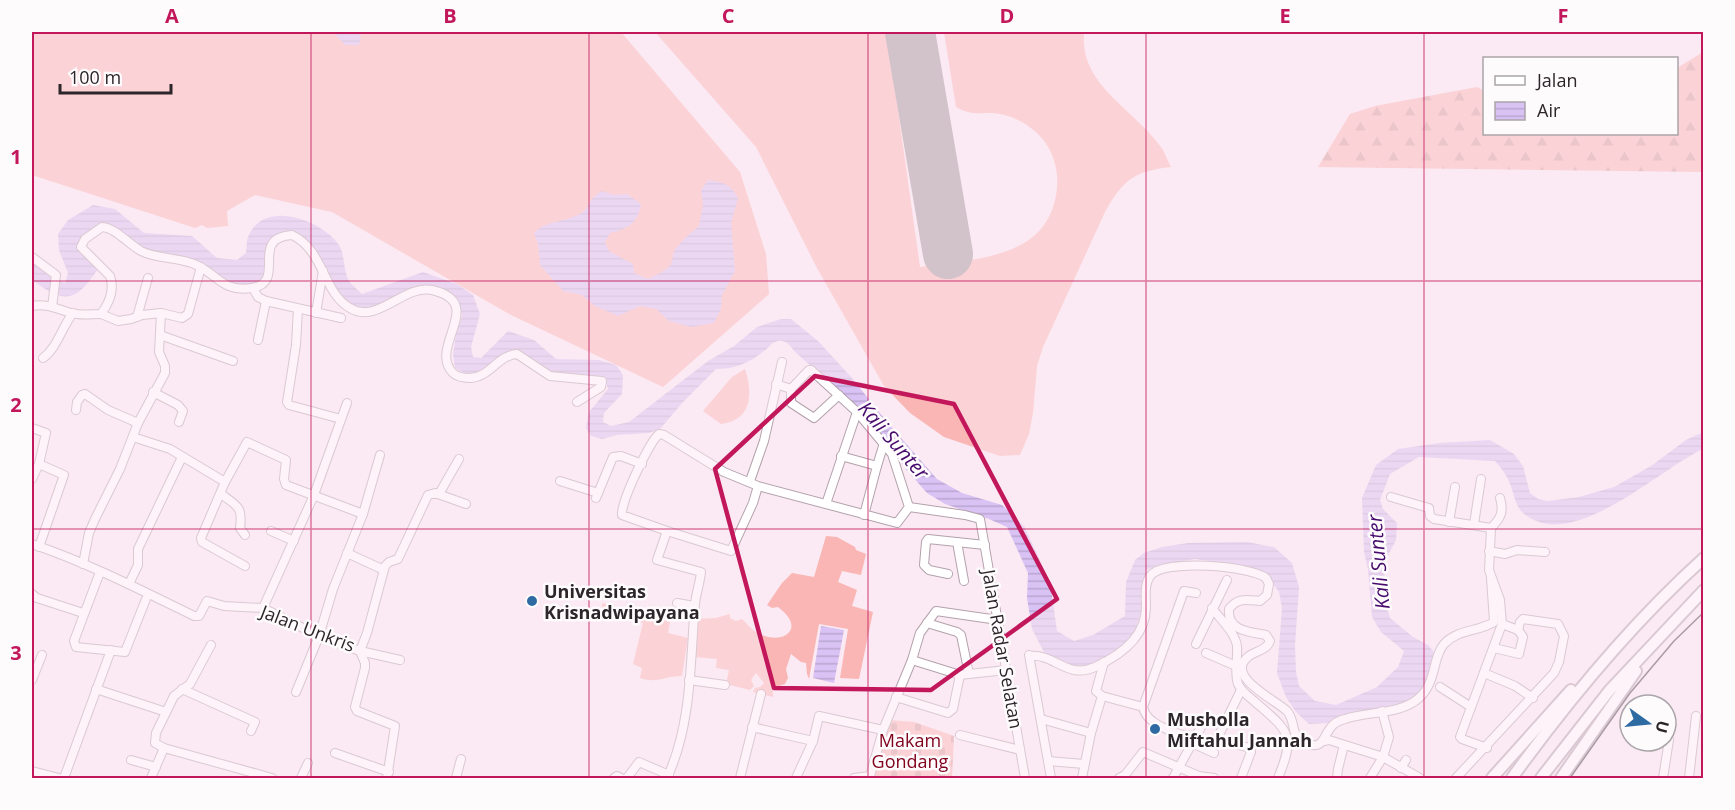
<svg xmlns="http://www.w3.org/2000/svg" width="1735" height="810" font-family="'Open Sans',sans-serif">
  <style>
    .grass { fill: #fab6b4 }
    .forest { fill: url(#forest-firs) }
    .cemetery { fill: url(#cemetery-stones) }
    .water { fill: url(#water-rules) }
    .lines { fill: none; stroke-linecap: round; stroke-linejoin: round }
    .runway { stroke: #a0949a; stroke-width: 50 }
    .minor-casing { stroke: #b3a2ac; stroke-width: 10 }
    .highway-casing { stroke: #b3a2ac; stroke-width: 14 }
    .minor { stroke: #fff; stroke-width: 8 }
    .highway { stroke: #fff; stroke-width: 10 }
    .tram { stroke: #463e42; stroke-width: 1.5 }
    .marked { fill: none; stroke: #c2185b; stroke-width: 4.5; stroke-linejoin: round }
    .grid { fill: none; stroke: #c2185b; stroke-width: 1.5; stroke-opacity: 0.55 }
    .poi-dot { fill: #2f6ba3; stroke: #fefbfd; stroke-width: 2 }
    .labels { text-anchor: middle; dominant-baseline: central; stroke-width: 5; stroke-linejoin: round; paint-order: stroke }
    .poi-label { font-size: 18px; font-weight: bold; fill: #2c2529; stroke: #fefbfd; text-anchor: start }
    .street-label { font-size: 18px; fill: #2c2529; stroke: #fefbfd }
    .park-label { font-size: 18px; fill: #80011b; stroke: #fefbfd }
    .water-label { font-size: 20px; font-style: italic; fill: #450a6c; stroke: #fefbfd }
    .neatline { fill: none; stroke: #c2185b; stroke-width: 2 }
    .grid-label { font-size: 20px; text-anchor: middle; font-weight: bold; fill: #c2185b }
  </style>
  <defs>
    <pattern id="forest-firs" width="22" height="20" patternUnits="userSpaceOnUse" patternTransform="scale(1.5)"><rect width="22" height="20" fill="#fab6b4"/><path d="M5 1l3.5 6h-7zM16 11l3.5 6h-7z" fill="#d69c9b"/></pattern>
    <pattern id="cemetery-stones" width="16" height="16" patternUnits="userSpaceOnUse" patternTransform="scale(1.5)"><rect width="16" height="16" fill="#fab6b4"/><path d="M2 7V4a2 2 0 0 1 4 0v3zM10 15v-3a2 2 0 0 1 4 0v3z" fill="#d69c9b"/></pattern>
    <pattern id="water-rules" width="6" height="5" patternUnits="userSpaceOnUse" patternTransform="scale(1.5)"><rect width="6" height="5" fill="#d9c2f4"/><path d="M0 2.5h6" fill="none" stroke="#baa7d1"/></pattern>
  </defs>
  <rect width="100%" height="100%" fill="#fbe9f3"/>
  <g class="grass">
    <path d="M32 32H621L740 172 766 254 769 294 663 387 511 315 332 212 255 195 227 211 228 226 207 228 202 225 195 228 32 175Z"/>
    <path d="M655 32H887L920 267C976 258 1050 260 1057 188 1059 168 1052 147 1037 133 1025 122 1009 114 992 113 977 113 970 115 956 107L944 32H1084C1079 85 1133 108 1160 146 1165 152 1167 160 1171 167 1134 171 1123 180 1105 212L1043 347 1037 366 1033 413 1029 434 1020 455 1000 456 944 437 910 413 884 386 817 268 756 147Z"/>
    <path d="M745 369C753 394 752 420 721 424L703 411 732 377Z"/>
    <path d="M826 536 837 537 855 547 856 550 866 554 861 575 842 571 838 582 857 590 852 606 873 612 859 679 840 678 848 629 819 624 809 679 807 674 806 663 801 662 791 654 786 669 788 678 785 684 773 688V697L753 692 755 688 760 687 764 683 756 673 751 680 754 686 750 690 726 684 729 670 716 668 717 659 694 657 696 619 716 618 730 614V618L736 621 742 619C746 623 751 629 756 632 780 647 809 630 778 607L772 608 767 605 782 583 792 573 814 577Z"/>
    <path d="M602 603 670 622 668 633 688 638 682 676C665 676 657 684 640 678L642 668 633 664 643 623 602 611Z"/>
  </g>
  <path class="forest" d="M1703 52V172L1318 167 1350 114 1375 106 1477 87 1484 91V134H1676L1677 68Z"/>
  <path class="cemetery" d="M888 720 914 722 954 736 952 778H874Z"/>
  <g class="water">
    <path d="M333 32H361L359 45H345Z"/>
    <path d="M708 180C723 182 731 184 738 198L731 223 735 271 722 295 721 309 714 323 691 327 669 321 656 309 640 306 618 316 595 306 582 295 563 291 540 265 538 244 534 233C548 219 567 223 583 212 591 205 588 199 602 191L614 195 627 194 641 204C638 223 628 229 610 233L605 242 609 251 633 264 634 273 648 279 662 272 671 265 674 251 685 238 699 226 703 204 701 190Z"/>
    <path d="M93 205 115 209 144 233 192 236 217 258 237 260 246 253C247 248 246 240 249 235 265 199 322 220 339 245 345 255 343 270 349 281 352 285 358 290 362 294L423 272 457 284 473 295 480 314 471 347 473 357 481 358 508 331 534 340 556 359 599 360 616 365 623 375 622 394 604 413 603 422 611 426 629 422 708 361 734 346 757 327 781 319H791L818 341 852 378 887 422 937 479 962 493 1002 505 1024 526 1050 582 1057 631 1074 641 1093 635 1125 616 1126 582 1135 560 1144 553 1162 547 1188 543 1247 542 1274 547 1292 563 1299 587 1295 645 1296 672 1299 686 1315 701 1336 705 1377 687 1398 667 1404 651 1381 632 1372 617 1368 569 1364 552 1362 498 1376 465 1398 449 1440 443 1490 440 1514 454 1523 466 1530 493 1538 499 1548 501 1579 497 1614 487 1651 466 1686 440 1703 432V449C1659 469 1571 555 1523 513 1515 506 1514 493 1510 484 1507 475 1501 468 1495 461L1419 457 1390 474 1380 500 1383 509 1397 523 1396 540 1384 563 1385 600 1390 618 1413 637 1428 645 1437 656 1435 668 1419 694 1406 704 1345 715 1328 723 1309 724 1296 712 1286 697 1277 673 1282 608 1279 592 1269 578 1251 567 1195 559 1158 565 1146 570 1142 609 1131 644 1093 667 1067 668 1046 656 1032 629 1027 598 1028 573 1007 527 989 519 945 504 927 493 905 468 880 434 849 400 794 351C790 344 783 338 775 342 771 343 768 349 764 351 749 363 735 369 716 369L683 402 660 429 649 433 617 435 602 439 591 436 586 428 589 412 608 389 605 378 555 377 536 361 517 352 471 377 455 368 453 354 456 334 462 316 458 299 426 287 370 311 348 308 298 238 275 240 265 281 237 288 201 267 157 256 104 227 82 242 100 266C77 301 67 306 32 280V257L57 280 65 283 68 273 59 250 58 234 68 220Z"/>
    <path d="M821 626 844 630 834 683 813 678Z"/>
  </g>
  <g class="lines">
    <path class="runway" d="M910 32 948 254"/>
    <g class="minor-casing">
      <g id="minor">
        <path d="M32 257 56 275 52 307"/>
        <path d="M253 288 258 297 266 301 341 318"/>
        <path d="M32 306C46 303 57 309 71 313 82 316 91 314 101 314 110 302 115 290 110 276L81 247 85 239 102 227C116 228 128 244 141 251 157 259 177 257 194 264 216 272 221 293 252 288 288 282 248 238 292 235 324 250 323 293 350 308 377 325 404 284 432 290 488 303 427 347 453 373 457 377 463 378 470 378 489 378 498 355 517 354L550 376 602 381 601 387 577 402"/>
        <path d="M298 309 296 345 287 402 289 405 341 419"/>
        <path d="M316 313 323 271"/>
        <path d="M101 314 118 321 131 319 142 315 161 313"/>
        <path d="M137 317 148 278"/>
        <path d="M160 335 233 361"/>
        <path d="M258 340 266 301"/>
        <path d="M43 358C57 348 62 327 73 313"/>
        <path d="M776 384 791 389V403L814 418 839 395"/>
        <path d="M153 392 178 405 183 411 179 422"/>
        <path d="M76 410 77 402 82 395 85 394 108 410 138 423"/>
        <path d="M32 428 46 433 39 464"/>
        <path d="M133 437 170 449 225 482"/>
        <path d="M841 456 877 466 864 515"/>
        <path d="M877 466 884 443"/>
        <path d="M32 479 39 464 64 475 39 547"/>
        <path d="M560 481 598 493"/>
        <path d="M750 481 764 441 782 362"/>
        <path d="M758 486 753 503 731 551 667 531 622 515C621 501 649 443 659 434L664 435 724 472 758 486 897 523 909 507 892 454 857 412 811 370H809L791 389"/>
        <path d="M221 494C237 506 243 506 240 528L245 535"/>
        <path d="M439 494 459 459"/>
        <path d="M1391 497 1429 508 1430 516 1434 519 1491 528"/>
        <path d="M596 498 613 457 621 456 642 464"/>
        <path d="M826 504 857 412"/>
        <path d="M909 507 965 515 980 519 1025 778"/>
        <path d="M1449 522 1455 487"/>
        <path d="M1474 524 1481 479"/>
        <path d="M271 531 294 541"/>
        <path d="M667 531 657 560 701 572C700 583 696 593 695 604 690 663 692 724 667 778"/>
        <path d="M957 542 964 581"/>
        <path d="M32 544C88 563 141 590 194 616H199L207 601 224 606 263 608 321 637 360 651 400 660"/>
        <path d="M1489 551 1505 554 1517 550 1545 552"/>
        <path d="M347 553 384 570"/>
        <path d="M83 564 89 533 95 519 120 469 138 423 165 373V366L159 352 161 313 182 318 188 314 201 267"/>
        <path d="M245 566 202 542 201 538 225 482 247 442 286 460 284 479 286 485 363 514"/>
        <path d="M100 572 74 641 76 647 125 652 146 599"/>
        <path d="M948 574 929 570 924 565 926 542 928 539 985 545"/>
        <path d="M129 584 138 565V549L182 457"/>
        <path d="M32 594 37 598 83 613"/>
        <path d="M677 603 694 606"/>
        <path d="M263 608 314 495 347 403"/>
        <path d="M1212 608C1220 619 1235 632 1237 646 1238 658 1234 672 1238 684 1241 691 1248 696 1254 701 1287 730 1297 733 1278 778"/>
        <path d="M927 623 957 632 961 635 969 674"/>
        <path d="M1196 644 1227 580"/>
        <path d="M211 645 190 684 174 696 156 733 155 743 164 748 272 778"/>
        <path d="M1494 648 1519 654 1523 637 1518 630"/>
        <path d="M360 651 367 633 385 566 389 562 398 559 428 495 435 493 466 504"/>
        <path d="M360 651 365 663V668L355 707 357 711 395 726 387 778"/>
        <path d="M1206 653 1236 666"/>
        <path d="M1029 655 1051 778"/>
        <path d="M1030 656C1054 653 1067 680 1095 667 1119 656 1146 637 1146 607 1146 597 1144 585 1150 576 1163 558 1251 566 1266 578L1269 584 1267 595 1260 601C1248 600 1238 597 1229 609 1227 631 1250 632 1266 635L1270 641C1267 650 1256 651 1249 656 1223 676 1276 700 1287 711 1297 722 1289 739 1307 744 1325 750 1323 734 1333 725 1336 722 1341 720 1345 719 1368 711 1400 715 1419 698 1437 682 1432 658 1444 644 1458 629 1478 632 1494 622L1491 578"/>
        <path d="M912 660 960 675 1006 670"/>
        <path d="M1484 673 1515 686 1533 698"/>
        <path d="M32 680 42 655"/>
        <path d="M689 680 725 685"/>
        <path d="M1440 687 1471 707"/>
        <path d="M96 689 166 712"/>
        <path d="M182 689 255 722 251 731"/>
        <path d="M296 692 319 636 333 589 363 514 380 455"/>
        <path d="M1102 696 1143 707"/>
        <path d="M896 697 948 713 953 709 960 675"/>
        <path d="M1041 719 1091 733"/>
        <path d="M752 727 813 741"/>
        <path d="M960 735 1020 750"/>
        <path d="M1194 739C1178 733 1146 726 1143 707L1184 591 1196 593"/>
        <path d="M1324 741 1329 740 1383 757"/>
        <path d="M1192 743 1214 753"/>
        <path d="M1487 748 1462 739 1460 737 1502 624"/>
        <path d="M335 753 389 772"/>
        <path d="M1383 757 1420 778"/>
        <path d="M131 760 156 767"/>
        <path d="M1048 761 1084 764"/>
        <path d="M1401 768 1406 760"/>
        <path d="M32 771 59 778"/>
        <path d="M64 778 111 650"/>
        <path d="M151 778 164 748"/>
        <path d="M301 778 308 763"/>
        <path d="M456 778 461 759"/>
        <path d="M614 778 617 776 621 778"/>
        <path d="M627 778 639 762 669 775"/>
        <path d="M740 778 761 694"/>
        <path d="M796 778 813 741 819 716 883 730 912 660 920 633 936 611 998 620"/>
        <path d="M854 778 870 776 883 730"/>
        <path d="M1082 778 1091 733 1102 696 1096 691 1104 662"/>
        <path d="M1119 778 1125 775 1143 752 1199 776 1214 778"/>
        <path d="M1173 778 1206 718"/>
        <path d="M1241 778 1251 752 1250 748 1220 740 1218 737 1241 690"/>
        <path d="M1337 778 1338 769 1344 745"/>
        <path d="M1370 778 1383 757 1389 737 1382 711"/>
        <path d="M1456 778 1554 673 1559 662 1564 636 1558 624 1523 619 1520 622 1518 630 1502 624 1500 600 1489 570 1491 528C1501 518 1504 512 1500 498"/>
        <path d="M1663 778 1669 740"/>
        <path d="M1689 778 1696 716"/>
      </g>
    </g>
    <g class="highway-casing">
      <g id="highway">
        <path d="M1492 778 1571 690"/>
        <path d="M1512 778C1569 699 1631 624 1704 558"/>
        <path d="M1541 778 1609 691 1704 590"/>
        <path d="M1561 778 1636 671"/>
      </g>
    </g>
    <use href="#minor" class="minor"/>
    <use href="#highway" class="highway"/>
    <path class="tram" d="M1570 778 1630 693 1674 641 1704 612"/>
  </g>
  <path d="M0 0H1735V810H0ZM815 376 954 404 1057 599 931 690 774 688 715 469Z" fill="#fbe9f3" fill-opacity=".55" fill-rule="evenodd"/>
  <path class="marked" d="M815 376 954 404 1057 599 931 690 774 688 715 469Z"/>
  <path class="grid" d="M311 32V778M589 32V778M868 32V778M1146 32V778M1424 32V778M32 281H1704M32 529H1704"/>
  <g class="poi-dot">
    <circle cx="532" cy="601" r="6"/>
    <circle cx="1155" cy="729" r="6"/>
  </g>
  <g class="labels">
    <g class="poi-label">
      <text x="544" y="591">Universitas<tspan x="544" dy="21">Krisnadwipayana</tspan></text>
      <text x="1167" y="719">Musholla<tspan x="1167" dy="21">Miftahul Jannah</tspan></text>
    </g>
    <g class="street-label">
      <text transform="translate(308 628) rotate(21)">Jalan Unkris</text>
      <text transform="translate(1003 649) rotate(80)">Jalan Radar Selatan</text>
    </g>
    <g class="park-label">
      <text x="910" y="740">Makam<tspan x="910" dy="21">Gondang</tspan></text>
    </g>
    <g class="water-label">
      <text transform="translate(894 440) rotate(49)">Kali Sunter</text>
      <text transform="translate(1378 562) rotate(-95)">Kali Sunter</text>
    </g>
  </g>
  <rect width="1735" height="810" fill="none" stroke="#fefbfd" stroke-width="66"/>
  <rect x="1483" y="57" width="195" height="78" fill="#fefbfd" stroke="#aaa5a8" stroke-width="1.5"/>
  <rect x="1495" y="76" width="30" height="9" fill="#ffffff" stroke="#aaa5a8" stroke-width="1.5"/>
  <text x="1537" y="87" font-size="18" fill="#2c2529">Jalan</text>
  <rect x="1495" y="102" width="30" height="18" fill="url(#water-rules)" stroke="#aaa5a8" stroke-width="1.5"/>
  <text x="1537" y="117" font-size="18" fill="#2c2529">Air</text>
  <g transform="translate(1648 723) rotate(105)"><circle r="28" fill="#fefbfd" stroke="#aaa5a8" stroke-width="1.5"/>
  <path d="M0-4.5L10 22L0 15L-10 22Z" fill="#2f6ba3"/>
  <text y="-9" font-size="16" font-weight="bold" text-anchor="middle" fill="#2c2529">U</text>
  </g>
  <path d="M60 84v9h111v-9" fill="none" stroke="#2c2529" stroke-width="3"/>
  <text x="69" y="84" font-size="18" fill="#2c2529" stroke="#fefbfd" stroke-width="4.5" paint-order="stroke">100 m</text>
  <rect x="33" y="33" width="1669" height="744" class="neatline"/>
  <g class="grid-label">
    <text x="172" y="23">A</text>
    <text x="450" y="23">B</text>
    <text x="728" y="23">C</text>
    <text x="1007" y="23">D</text>
    <text x="1285" y="23">E</text>
    <text x="1563" y="23">F</text>
    <text x="16" y="164">1</text>
    <text x="16" y="412">2</text>
    <text x="16" y="660">3</text>
  </g>
</svg>
